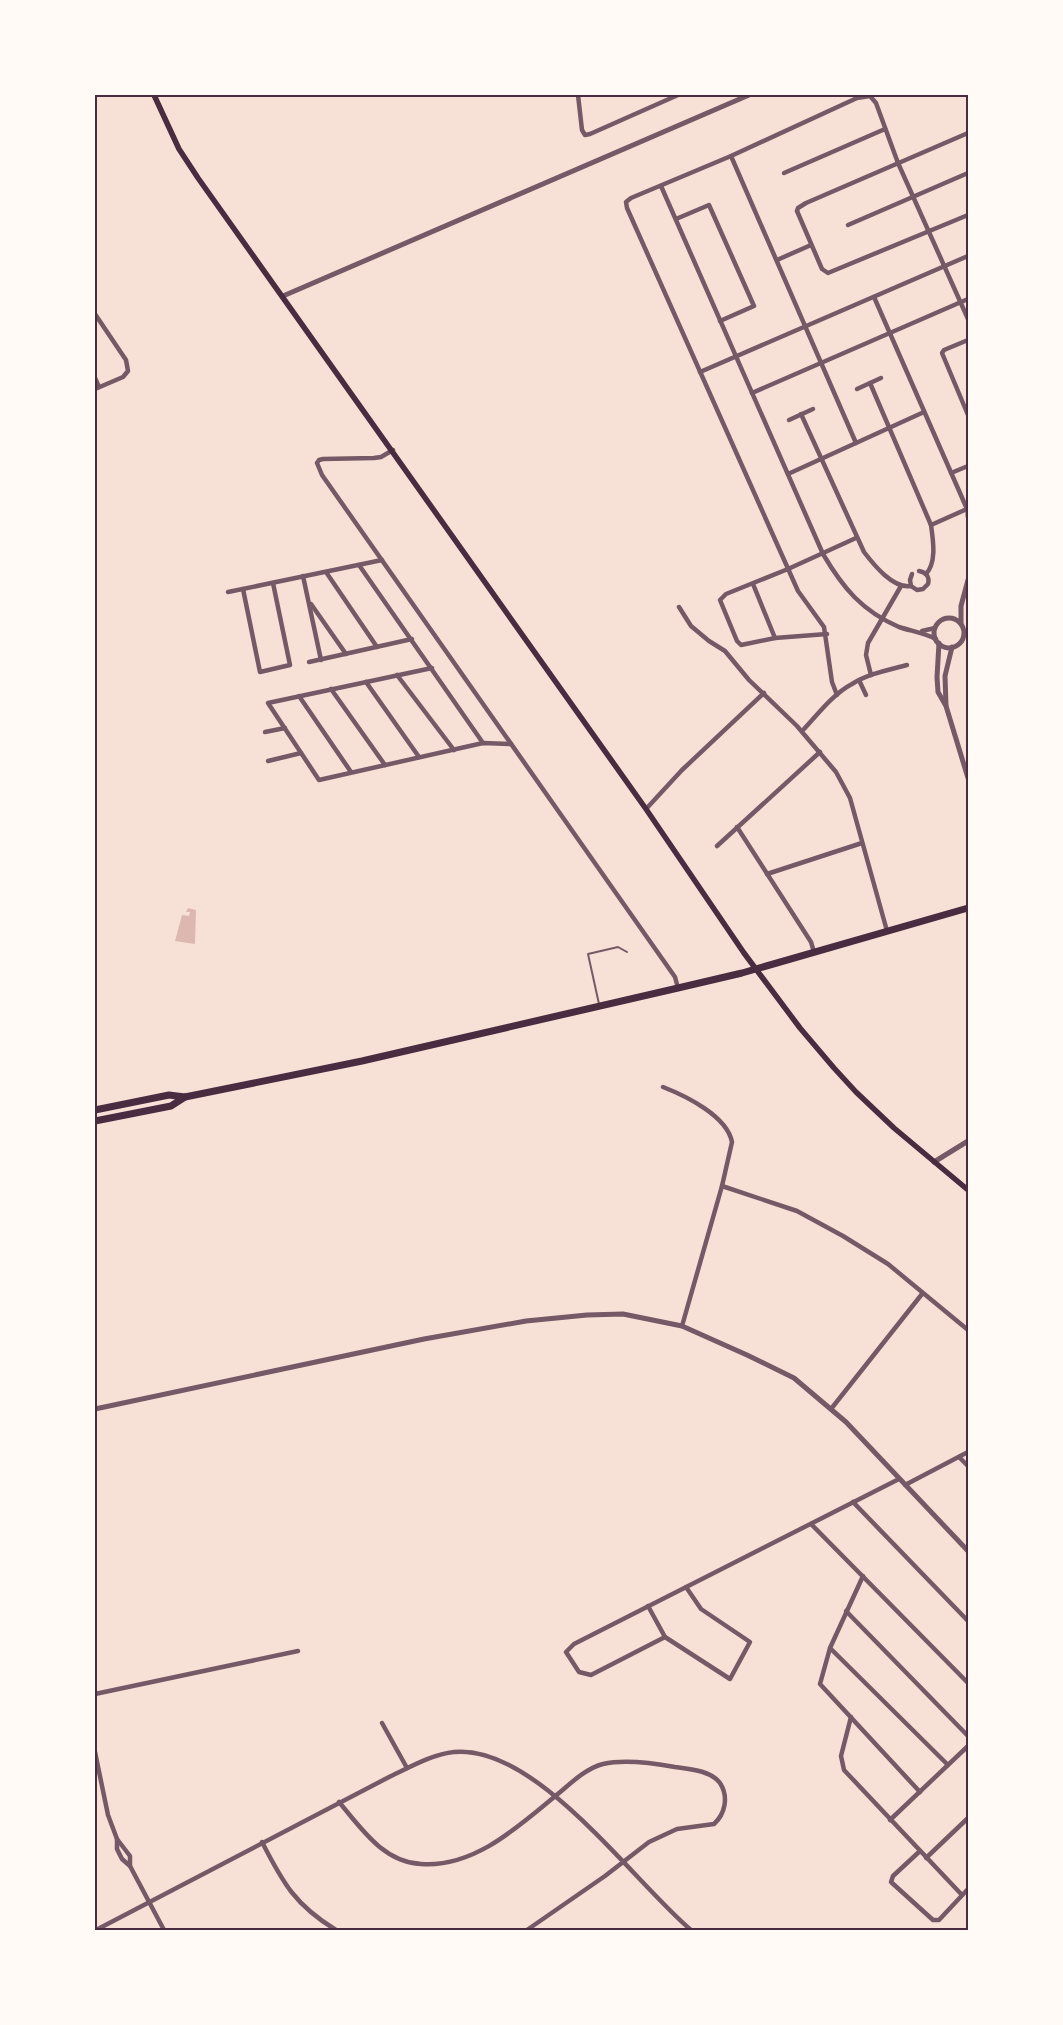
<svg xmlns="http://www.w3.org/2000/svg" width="1063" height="2025" font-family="'Open Sans',sans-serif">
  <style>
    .water { fill: #dcb8b0 }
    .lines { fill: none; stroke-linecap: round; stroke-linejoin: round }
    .service { stroke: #755966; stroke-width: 2 }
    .minor { stroke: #755966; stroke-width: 4.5 }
    .tertiary { stroke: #755966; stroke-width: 5 }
    .secondary { stroke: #4a2c40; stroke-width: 5.5 }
    .primary { stroke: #4a2c40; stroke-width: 7 }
    .neatline { fill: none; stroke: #4a2c40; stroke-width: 2 }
  </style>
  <rect width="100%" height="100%" fill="#f7e1d7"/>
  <path class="water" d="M188 908 196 910 195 944 175 941 182 915 189 916 190 912H186Z"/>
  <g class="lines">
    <path class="service" d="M599 1004 588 954 618 947 627 952"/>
    <g class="minor">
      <path d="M578 95 582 130 585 135 590 134 678 95"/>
      <path d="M968 133 806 203 798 208 797 211 822 269 828 273 968 215"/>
      <path d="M731 156 856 443"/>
      <path d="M784 173 885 129"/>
      <path d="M661 186 823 554C843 588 862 611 899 627 911 631 924 633 936 639"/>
      <path d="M676 219 709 205 754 306 720 321"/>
      <path d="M848 225 968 173"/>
      <path d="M777 260 811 245"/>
      <path d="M874 297 967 509 931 525"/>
      <path d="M95 314 126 360 128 371 123 377 95 389"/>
      <path d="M968 340 944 350 942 353 968 415"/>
      <path d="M700 372 968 256"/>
      <path d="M95 378 99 387"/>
      <path d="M870 383 931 525C933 540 937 562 926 574"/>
      <path d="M857 389 881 378"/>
      <path d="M752 393 968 299"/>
      <path d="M801 414 864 552C874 565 893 589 911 586"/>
      <path d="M789 420 813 409"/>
      <path d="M393 450 381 457 374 458 323 459 319 460 317 463 322 475 675 977 678 988"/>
      <path d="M951 473 968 466"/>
      <path d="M788 474 924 412"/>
      <path d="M359 565 483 743"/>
      <path d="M326 572 377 647"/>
      <path d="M912 574 910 580 911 586 917 590 923 589 928 584C930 577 926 572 919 571"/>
      <path d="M303 576 321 660"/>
      <path d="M753 584 775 638"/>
      <path d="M243 589 260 672 290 665 273 583"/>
      <path d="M228 592 382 560"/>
      <path d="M311 604 346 654"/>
      <path d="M679 607 691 626 709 641 725 651 749 680 797 726 836 772 850 798 887 931"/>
      <path d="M922 631 935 628"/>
      <path d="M827 634 775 638 741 645 737 641 720 600 726 594 788 569 856 538"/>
      <path d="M309 662 412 639"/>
      <path d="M432 668 268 703 319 780 483 743 511 744"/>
      <path d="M397 675 454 750"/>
      <path d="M871 675 866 655 868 643 901 586"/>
      <path d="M859 680 866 695"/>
      <path d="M366 682 419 757"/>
      <path d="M331 689 385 765"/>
      <path d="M837 695 832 682 824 627 798 591 627 208 626 202 631 198 731 156 857 98 870 96 876 103 898 163 968 319"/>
      <path d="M299 696 351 772"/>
      <path d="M804 729C818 714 833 694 852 684 868 674 888 670 907 665"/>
      <path d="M265 732 285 728"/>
      <path d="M268 761 301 753"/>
      <path d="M646 809 682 770 764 693"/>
      <path d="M737 827 811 942 814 952"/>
      <path d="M717 846 820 752"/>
      <path d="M767 874 862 843"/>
      <path d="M663 1087C686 1096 727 1116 732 1142L722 1186 682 1326"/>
      <path d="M722 1186 797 1211 843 1236 888 1264 968 1330"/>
      <path d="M831 1409 922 1294"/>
      <path d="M959 1457 968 1466"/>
      <path d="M905 1485 968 1452"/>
      <path d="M853 1502 968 1621"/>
      <path d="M811 1524 968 1683"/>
      <path d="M863 1576 830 1648 820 1684 920 1792"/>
      <path d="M648 1606 665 1637 730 1679 750 1642 701 1609 686 1587"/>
      <path d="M846 1611 968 1736"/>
      <path d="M665 1637 591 1675 579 1672 566 1652 574 1644 899 1479"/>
      <path d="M830 1648 948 1765"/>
      <path d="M95 1694 298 1651"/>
      <path d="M851 1717 841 1756 844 1770 962 1895"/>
      <path d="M382 1723 407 1768"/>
      <path d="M95 1752 108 1815 117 1839V1849L122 1859 130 1866 164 1930"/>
      <path d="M339 1802C361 1828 383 1862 421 1864 475 1868 520 1825 559 1793 572 1782 587 1768 603 1764 625 1759 653 1763 675 1767 689 1769 710 1770 720 1783 729 1797 725 1814 714 1824L677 1829 649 1842 605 1876 527 1930"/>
      <path d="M890 1820 968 1746"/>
      <path d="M117 1839 130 1856V1866"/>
      <path d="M262 1842C283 1883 295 1905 336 1930"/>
      <path d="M920 1851 893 1876 891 1882 933 1920H939L968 1889"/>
      <path d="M926 1858 968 1818"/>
      <path d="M96 1930 391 1776C410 1767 433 1754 454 1752 536 1744 633 1881 691 1930"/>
    </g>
    <g class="tertiary">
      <path d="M283 296 749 95"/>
      <path d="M968 508V516"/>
      <circle cx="949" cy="633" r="15"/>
      <path d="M961 623V606L968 580"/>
      <path d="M939 643 937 677 938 692 946 706 968 778"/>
      <path d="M946 705 945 676 952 647"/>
      <path d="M934 1162 968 1141"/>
      <path d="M95 1409 424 1339 526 1321 587 1315 623 1314 682 1326 747 1355 794 1378 846 1422 968 1551"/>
    </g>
    <path class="secondary" d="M154 95 179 149 198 178 646 809 744 953 800 1028 834 1068 856 1092 894 1128 968 1190"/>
    <g class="primary">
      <path d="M95 1110 169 1095 185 1097 362 1061 678 988 742 973 968 908"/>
      <path d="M95 1121 171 1106 185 1097"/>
    </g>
  </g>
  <rect width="1063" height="2025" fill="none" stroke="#fffaf5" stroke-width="192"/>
  <rect x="96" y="96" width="871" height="1833" class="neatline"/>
</svg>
